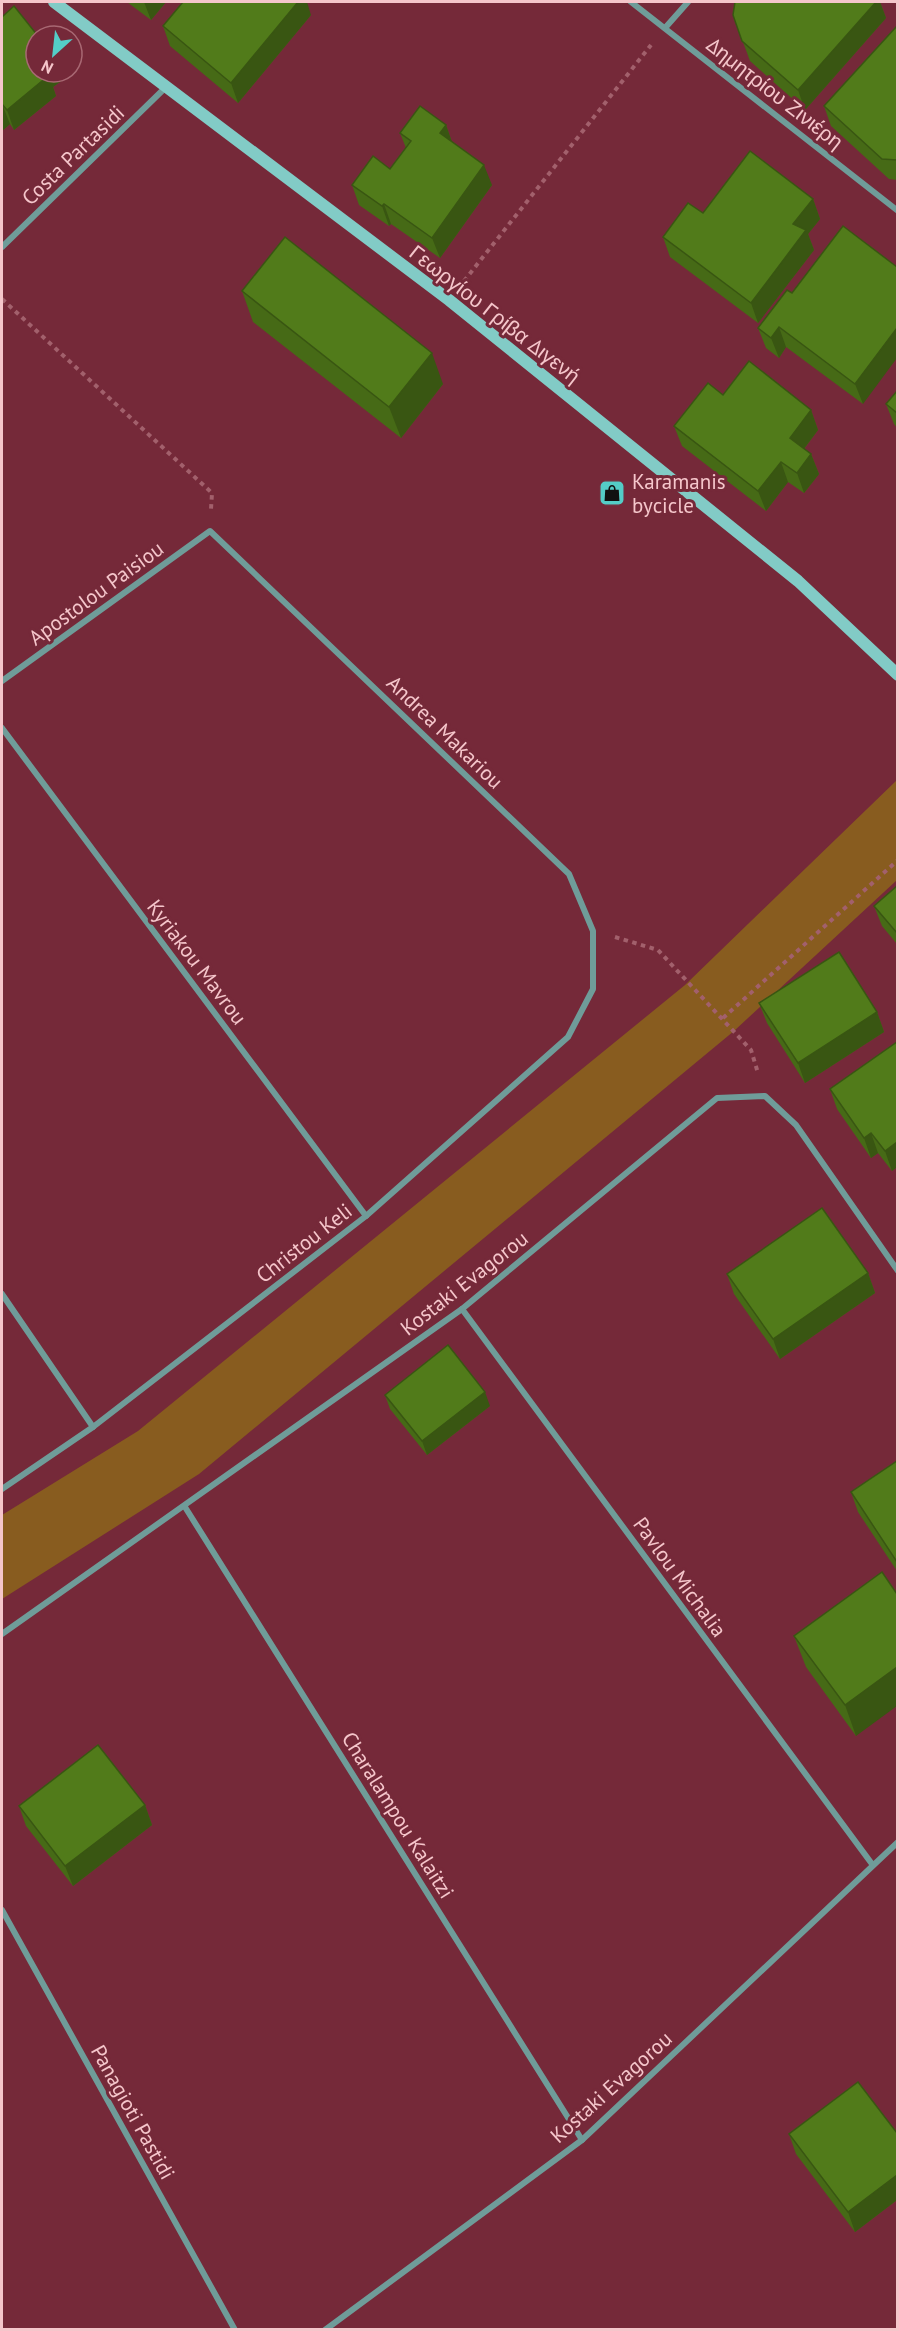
<svg xmlns="http://www.w3.org/2000/svg" width="899" height="2331" font-family="'PT Sans',sans-serif">
  <style>
    .green { fill: #885c1f }
    .lines { fill: none; stroke-linecap: round; stroke-linejoin: round }
    .path { stroke: #a2606c; stroke-width: 4; stroke-dasharray: 4.5 4.5; stroke-linecap: butt }
    .street { stroke: #6f9c99; stroke-width: 6 }
    .secondary { stroke: #82cbc6; stroke-width: 12 }
    .wall { fill: #466a16 }
    .shaded-wall { fill: #395612 }
    .building { fill: #517b1a; stroke: #395612; stroke-width: 1.5 }
    .labels { text-anchor: middle; dominant-baseline: central; stroke-width: 6; stroke-linejoin: round; paint-order: stroke }
    .street-label { font-size: 21px; fill: #f5c6cb; stroke: #752939 }
    .poi-label { font-size: 21px; fill: #f5c6cb; stroke: #752939; text-anchor: start }
  </style>
  <rect width="100%" height="100%" fill="#752939"/>
  <path class="green" d="M897 780V880L734 1031 199 1474 2 1599V1515L138 1431 685 985Z"/>
  <g class="lines">
    <g class="path">
      <path d="M464 281 651 45"/>
      <path d="M2 299 212 493 211 509"/>
      <path d="M615 937 658 950 751 1050 758 1073"/>
      <path d="M723 1018 898 860"/>
    </g>
    <g class="street">
      <path d="M631 2 898 211"/>
      <path d="M665 28 688 2"/>
      <path d="M2 247 166 87"/>
      <path d="M2 681 210 531 569 874 593 931V989L568 1037 366 1216 93 1427 2 1489"/>
      <path d="M2 728 366 1216"/>
      <path d="M2 1294 93 1427"/>
      <path d="M462 1309 872 1864"/>
      <path d="M185 1507 582 2140"/>
      <path d="M2 1634 462 1309 717 1098 765 1096 796 1125 898 1271"/>
      <path d="M2 1910 235 2330"/>
      <path d="M325 2330 582 2140 898 1842"/>
    </g>
    <path class="secondary" d="M54 2 449 300 798 581 898 675"/>
  </g>
  <g class="wall">
    <path d="M127 2H166L151 20Z"/>
    <path d="M735 2H880L886 18 805 110 750 61 733 15Z"/>
    <path d="M311 15 238 103 170 46 163 26Z"/>
    <path d="M2 17 36 72H61L64 79 53 87 56 96 14 130 10 124 2 131Z"/>
    <path d="M897 26V180L889 179 831 126 824 106Z"/>
    <path d="M446 125 452 142 492 185 440 258 391 224 389 226 359 205 352 185 390 169 406 148 400 133Z"/>
    <path d="M813 199 820 219 808 234 814 250 758 323 670 257 663 237 703 213Z"/>
    <path d="M843 226 863 404 786 347 779 358 766 348 758 328 792 293Z"/>
    <path d="M242 291 443 384 401 438 253 322Z"/>
    <path d="M897 391V428L894 424 886 404Z"/>
    <path d="M723 395 811 410 818 430 804 449 811 454 819 474 804 493 788 482 766 511 682 446 674 426Z"/>
    <path d="M897 886V944L882 926 874 906Z"/>
    <path d="M759 1003 877 1012 884 1032 805 1083 767 1023Z"/>
    <path d="M897 1042V1167L892 1171 878 1153 871 1158 837 1109 830 1089Z"/>
    <path d="M868 1273 875 1293 780 1359 734 1294 727 1274Z"/>
    <path d="M385 1395 490 1406 427 1455 390 1409Z"/>
    <path d="M897 1461V1571L858 1512 851 1492Z"/>
    <path d="M882 1572 856 1736 806 1667 794 1636Z"/>
    <path d="M145 1805 152 1825 73 1886 26 1826 19 1806Z"/>
    <path d="M897 2133V2200L855 2232 796 2154 789 2134Z"/>
  </g>
  <g class="shaded-wall">
    <path d="M144 2H166L151 20Z"/>
    <path d="M298 2H307L311 15 238 103 231 83Z"/>
    <path d="M876 2H880L886 18 805 110 798 90Z"/>
    <path d="M45 72H61L64 79 53 87 56 96 14 130 7 110Z"/>
    <path d="M2 104 10 124 2 131Z"/>
    <path d="M446 125 453 145 440 133Z"/>
    <path d="M484 165 492 185 440 258 432 238Z"/>
    <path d="M813 199 820 219 808 234 814 250 758 323 751 303 793 224Z"/>
    <path d="M384 204 391 224 389 226 382 206Z"/>
    <path d="M779 327 786 347 779 358 771 338Z"/>
    <path d="M897 328V358L863 404 855 384Z"/>
    <path d="M432 353 443 384 401 438 389 407Z"/>
    <path d="M811 410 818 430 797 458 790 438Z"/>
    <path d="M811 454 819 474 804 493 797 473Z"/>
    <path d="M781 462 788 482 766 511 758 491Z"/>
    <path d="M877 1012 884 1032 805 1083 798 1063Z"/>
    <path d="M871 1133 878 1153 871 1158 864 1138Z"/>
    <path d="M897 1142V1167L892 1171 885 1151Z"/>
    <path d="M868 1273 875 1293 780 1359 773 1339Z"/>
    <path d="M485 1392 490 1406 427 1455 422 1441Z"/>
    <path d="M897 1667V1706L856 1736 845 1705Z"/>
    <path d="M145 1805 152 1825 73 1886 65 1866Z"/>
    <path d="M897 2175V2200L855 2232 848 2212Z"/>
  </g>
  <g class="building">
    <path d="M183 2H298L231 83 163 26Z"/>
    <path d="M735 2H876L798 90 742 41 733 15Z"/>
    <path d="M14 6 38 36H36V72H46L48 76 7 110 2 104V105V17Z"/>
    <path d="M897 26V160L882 159 824 106Z"/>
    <path d="M420 106 446 125 440 133 484 165 432 238 384 204 382 206 352 185 373 156 390 169 411 141 400 133Z"/>
    <path d="M750 151 813 199 793 224 806 230 751 303 663 237 688 203 703 213Z"/>
    <path d="M843 226 897 267V328L855 384 779 327 771 338 758 328 787 290 792 293Z"/>
    <path d="M285 237 432 353 389 407 242 291Z"/>
    <path d="M749 361 811 410 790 438 811 454 797 473 781 462 758 491 674 426 708 383 723 395Z"/>
    <path d="M897 391V413L886 404Z"/>
    <path d="M897 886V933L874 906Z"/>
    <path d="M839 952 877 1012 798 1063 759 1003Z"/>
    <path d="M897 1042V1142L885 1151 871 1133 864 1138 830 1089Z"/>
    <path d="M822 1208 868 1273 773 1339 727 1274Z"/>
    <path d="M448 1345 485 1392 422 1441 385 1395Z"/>
    <path d="M897 1461V1562L851 1492Z"/>
    <path d="M882 1572 897 1594V1667L845 1705 794 1636Z"/>
    <path d="M98 1745 145 1805 65 1866 19 1806Z"/>
    <path d="M858 2082 897 2133V2175L848 2212 789 2134Z"/>
  </g>
  <defs>
    <g id="shop-square" transform="scale(1.35)"><rect x="-9" y="-9" width="18" height="18" rx="4" fill="#54cdc7" stroke="#752939"/><path d="M-5-2.5h2.3a2.7 3.5 0 0 1 5.4 0H5L5.5 6h-11ZM-1.5-2.5h3a1.5 2.3 0 0 0-3 0Z" fill="#111"/></g>
  </defs>
  <g fill-rule="evenodd">
    <use href="#shop-square" x="612" y="493"/>
  </g>
  <g class="labels">
    <g class="street-label">
      <text transform="translate(775 93) rotate(38)">Δημητρίου Ζινιέρη</text>
      <text transform="translate(73 155) rotate(-44)">Costa Partasidi</text>
      <text transform="translate(495 314) rotate(38)">Γεωργίου Γρίβα Διγενή</text>
      <text transform="translate(96 593) rotate(-36)">Apostolou Paisiou</text>
      <text transform="translate(445 732) rotate(44)">Andrea Makariou</text>
      <text transform="translate(197 962) rotate(53)">Kyriakou Mavrou</text>
      <text transform="translate(304 1243) rotate(-38)">Christou Keli</text>
      <text transform="translate(464 1283) rotate(-38)">Kostaki Evagorou</text>
      <text transform="translate(680 1577) rotate(54)">Pavlou Michalia</text>
      <text transform="translate(398 1815) rotate(58)">Charalampou Kalaitzi</text>
      <text transform="translate(611 2087) rotate(-42)">Kostaki Evagorou</text>
      <text transform="translate(133 2112) rotate(61)">Panagioti Pastidi</text>
    </g>
    <g class="poi-label">
      <text x="632" y="481">Karamanis<tspan x="632" dy="24">bycicle</tspan></text>
    </g>
  </g>
  <rect width="899" height="2331" fill="none" stroke="#f5c6cb" stroke-width="6"/>
  <g transform="translate(54 54) rotate(207)"><circle r="28" fill="#752939" stroke="#a86873" stroke-width="1.5"/>
  <path d="M0-4.5L10 22L0 15L-10 22Z" fill="#54cdc7"/>
  <text y="-9" font-size="16" font-weight="bold" text-anchor="middle" fill="#f5c6cb">N</text>
  </g>
</svg>
